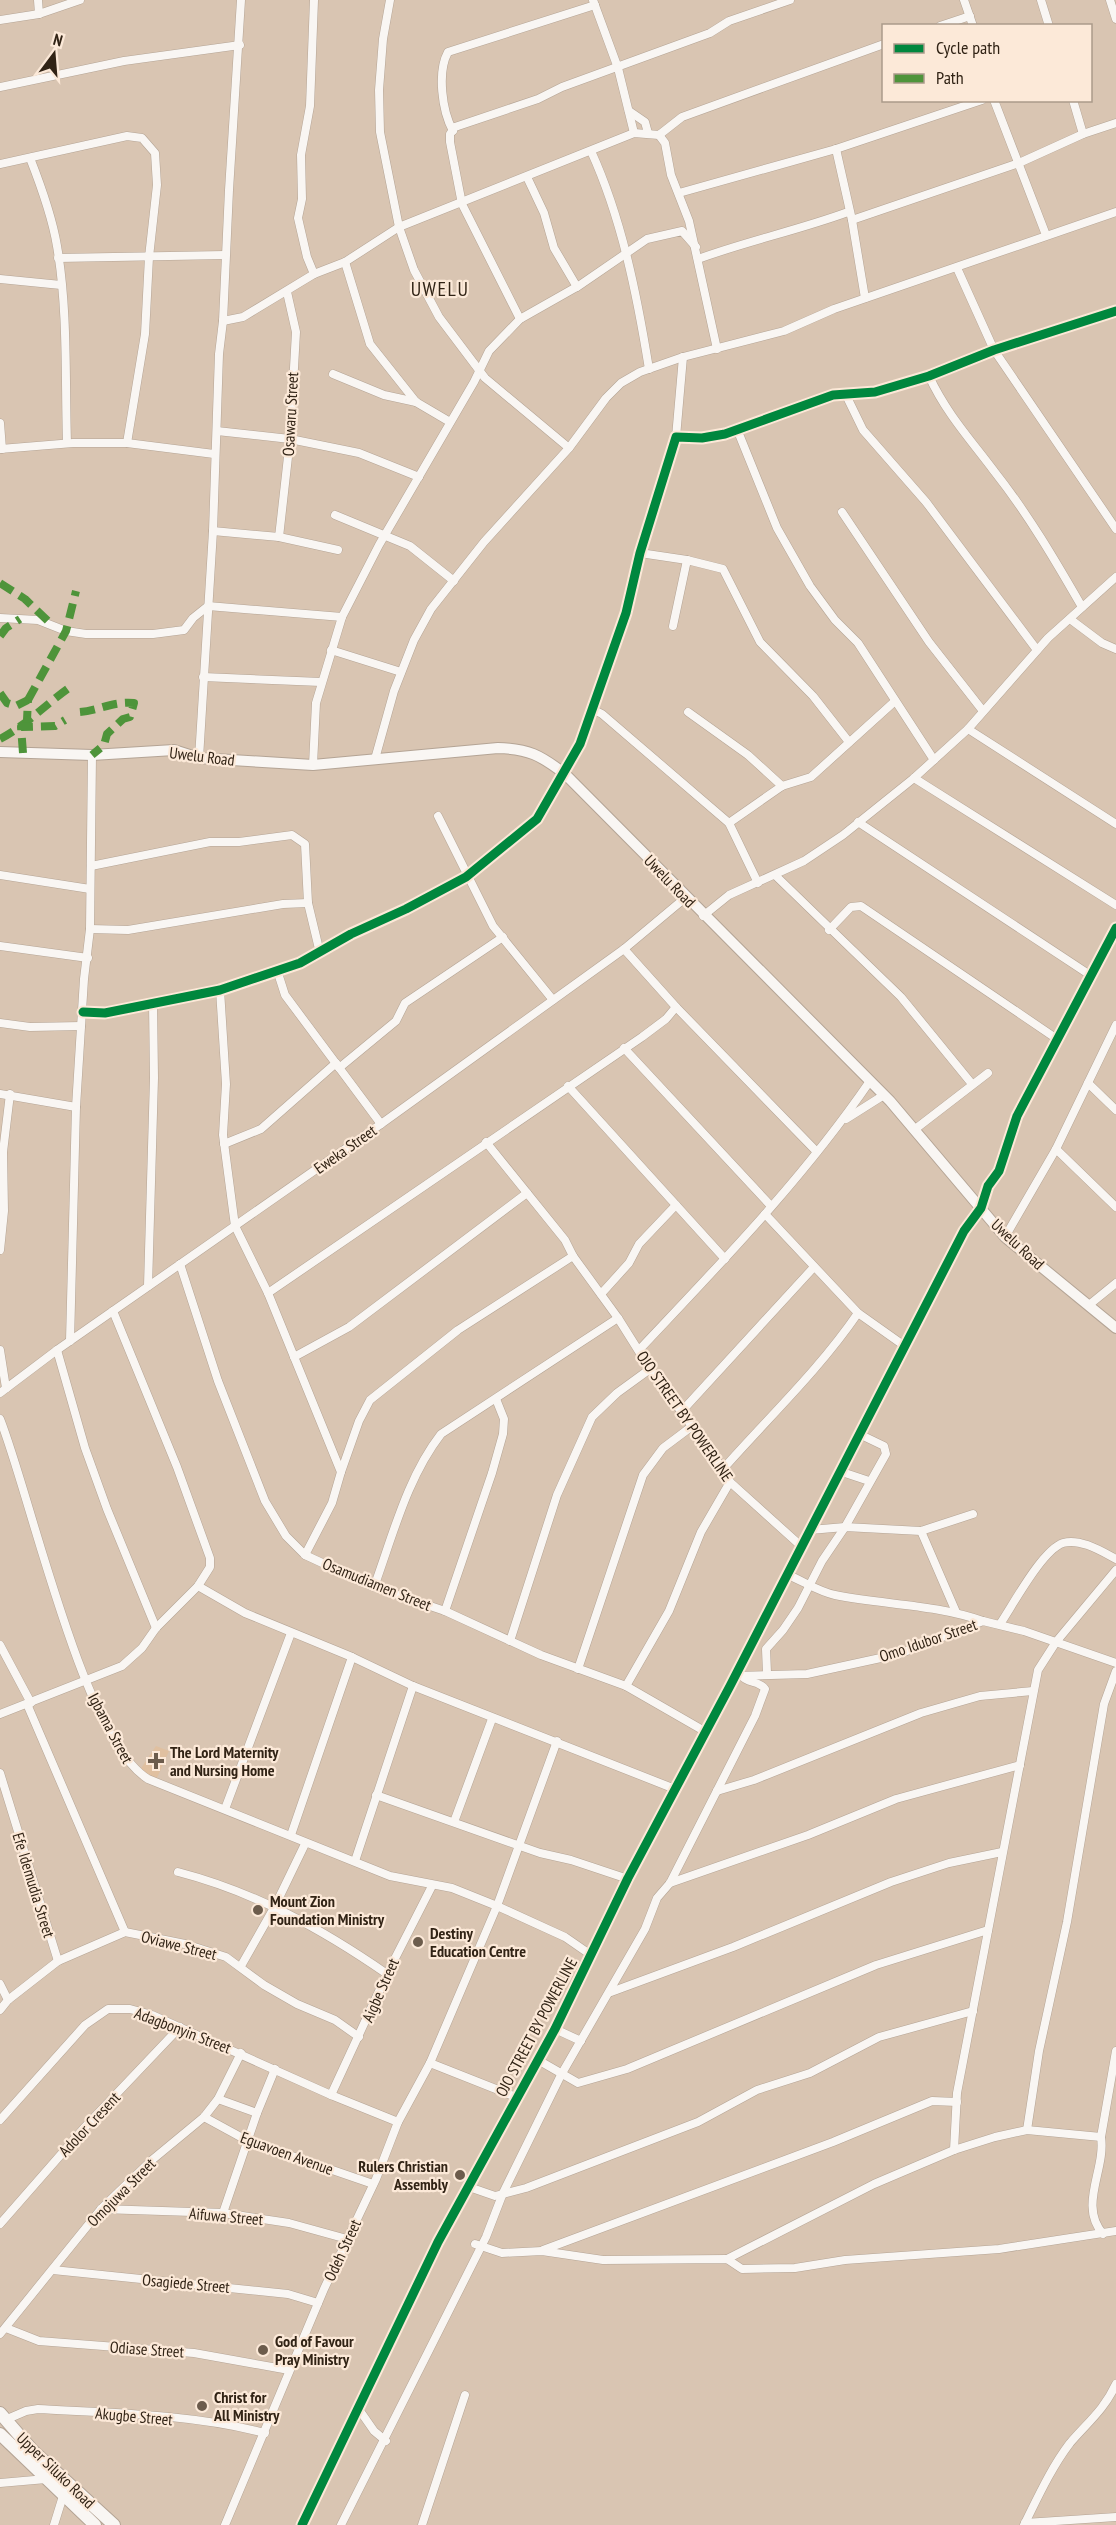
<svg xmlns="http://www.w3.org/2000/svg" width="1116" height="2525" font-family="'PT Sans Narrow',sans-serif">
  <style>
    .built { fill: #e0c0a0 }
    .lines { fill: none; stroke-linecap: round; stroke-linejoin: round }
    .street-casing { stroke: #b4a495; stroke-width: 9 }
    .secondary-casing { stroke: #b4a495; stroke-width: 12 }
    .primary-casing { stroke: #b4a495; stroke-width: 14 }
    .street { stroke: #f9f6f3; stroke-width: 8 }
    .secondary { stroke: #f9f6f3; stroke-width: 10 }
    .primary { stroke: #f9f6f3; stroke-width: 12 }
    .quiet { stroke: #4e943a; stroke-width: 8; stroke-dasharray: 15 8; stroke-linecap: butt }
    .cycleway-casing { stroke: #fce9d8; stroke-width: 13 }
    .cycleway { stroke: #00873e; stroke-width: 9 }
    .poi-dot { fill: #6c5c4c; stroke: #fce9d8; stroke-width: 2 }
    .labels { text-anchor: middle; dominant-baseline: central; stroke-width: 4.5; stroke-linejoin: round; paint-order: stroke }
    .street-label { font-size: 16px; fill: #312315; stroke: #fce9d8 }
    .poi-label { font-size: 16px; font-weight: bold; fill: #312315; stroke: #fce9d8; text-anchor: start }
    .quarter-label { font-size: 20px; letter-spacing: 1.5px; fill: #312315; stroke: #fce9d8 }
  </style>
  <rect width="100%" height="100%" fill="#d9c5b2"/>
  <path class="built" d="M156 1746 169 1751 156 1780 140 1770Z"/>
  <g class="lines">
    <g class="street-casing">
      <g id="street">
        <path d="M38 0 39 14"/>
        <path d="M314 0 310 106 301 155 302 199 298 218 307 257 314 274"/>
        <path d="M390 0 383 39 379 90 380 132 399 227 414 270 439 317 485 378 569 448"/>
        <path d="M593 0 618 68 634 133"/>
        <path d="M964 0 973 26"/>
        <path d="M1041 0 1049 26"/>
        <path d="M1110 0 1116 19"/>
        <path d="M0 20 39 14 80 0"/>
        <path d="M940 26 970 16"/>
        <path d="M0 87 124 61 240 45"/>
        <path d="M994 100 1046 235"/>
        <path d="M1073 100 1083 134"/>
        <path d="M629 111 645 122 648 133"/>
        <path d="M453 131C442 111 437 72 448 52L595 5"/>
        <path d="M659 135 665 143 671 175 689 221 717 349"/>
        <path d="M836 149 852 220 865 298"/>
        <path d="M591 151C622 219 637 295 649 369"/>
        <path d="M30 158C41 186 52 216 57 246 68 310 65 378 67 443"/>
        <path d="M0 164 127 136 142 138 155 153 157 185 149 257 145 334 127 443"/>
        <path d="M527 177 544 213 554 248 577 287"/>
        <path d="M679 193 836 149 982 100"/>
        <path d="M852 220 1019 163 1083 134 1116 123"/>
        <path d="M58 258 225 255"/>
        <path d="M698 259C747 241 799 230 848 212"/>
        <path d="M345 262 370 344 416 402 450 422"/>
        <path d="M957 268 994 350 1116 529"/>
        <path d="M0 279 61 285"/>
        <path d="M520 319 462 204 450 142V134L455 127 538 99 562 87 710 33 729 21 790 0"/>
        <path d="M223 321 243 317 314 274 345 262 399 227 634 133 659 135 682 117 884 44"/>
        <path d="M333 374 384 395 416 402"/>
        <path d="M929 376C946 413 970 439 994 471 1028 514 1055 560 1082 607"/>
        <path d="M845 393 863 430 926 502 1037 650"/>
        <path d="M0 423 2 449"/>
        <path d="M737 429 777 528 810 586 835 620 858 643 934 760"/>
        <path d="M217 431 290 439 359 453 419 477"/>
        <path d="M676 437 683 357"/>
        <path d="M0 449 73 443H127L214 454"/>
        <path d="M842 512 929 642 983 711"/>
        <path d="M335 515 410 546 454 581"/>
        <path d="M213 531 279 537 338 550"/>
        <path d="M279 537 290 439 296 332 287 292"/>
        <path d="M640 553 687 560 723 569 760 642 813 696 849 742"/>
        <path d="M0 618 38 620 66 631 86 634H153L184 630 193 618 208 606 342 617"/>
        <path d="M1070 619 1102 643 1116 649"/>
        <path d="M673 626 687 560"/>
        <path d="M331 650 401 672"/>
        <path d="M203 677 321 682"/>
        <path d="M592 709 602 714 729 823 758 883"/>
        <path d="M688 712 748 755 782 786"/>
        <path d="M968 729 1116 824"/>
        <path d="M199 758 213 531 219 354 223 321 229 190 241 0"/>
        <path d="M375 759 394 691 414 640 431 609 484 542 569 448 606 398 621 383 640 372 683 357 784 331 834 309 1116 212"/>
        <path d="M313 765 316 703 342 617 379 545 474 382 489 351 520 319 580 285 647 239 682 231 696 247"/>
        <path d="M914 778 1116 905"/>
        <path d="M438 816 493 926 553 1000"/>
        <path d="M858 822 1090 975"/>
        <path d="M729 823 782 786 811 777 894 702"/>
        <path d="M91 866 210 842H239L292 835 305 844 308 903 320 953"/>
        <path d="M0 875 90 889"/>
        <path d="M776 876 901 997 972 1084"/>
        <path d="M703 916 729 895 804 861 843 835 914 778 968 729 1048 638 1116 577"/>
        <path d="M90 929 128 930 283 904 308 903"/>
        <path d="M829 930 851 907 861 906 1057 1039"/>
        <path d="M0 946 88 958"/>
        <path d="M624 949 676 1007"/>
        <path d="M277 970 285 995 381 1124"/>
        <path d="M220 990 226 1084 223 1135 235 1226 268 1293 341 1472 332 1503 305 1555"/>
        <path d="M83 1012 105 1013 220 990 300 963 351 934 406 909 466 877 537 819 580 744 626 613 640 553 676 437 702 438 725 434 833 395 875 392 929 376 994 350 1116 311"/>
        <path d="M0 1023 30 1027 81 1026"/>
        <path d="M624 1048 771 1206"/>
        <path d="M339 1068 396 1021 405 1003 503 937"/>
        <path d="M1088 1083 1116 1110"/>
        <path d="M568 1086 725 1259"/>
        <path d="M0 1094 76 1107"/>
        <path d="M846 1119 884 1095"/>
        <path d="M914 1130 988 1073"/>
        <path d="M486 1142 565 1240 573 1256 618 1318 650 1369 723 1469 730 1482 801 1546"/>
        <path d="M224 1144 261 1129 336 1063"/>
        <path d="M1056 1149 1116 1207"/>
        <path d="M765 1214 858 1313 906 1347"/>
        <path d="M1005 1237 1056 1149 1116 1025"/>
        <path d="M0 1250 4 1211 3 1152 10 1094"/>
        <path d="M180 1264 218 1381 265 1501 286 1536 305 1555 374 1587 445 1611 541 1655 626 1686 706 1732"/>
        <path d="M148 1286 154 1078 153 1002"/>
        <path d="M268 1293 642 1037 666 1019 676 1007 817 1152"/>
        <path d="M601 1294 629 1263 639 1244 676 1205"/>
        <path d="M1089 1305 1116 1283"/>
        <path d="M70 1341 76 1107 84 979 90 929 92 755"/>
        <path d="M0 1350 6 1388"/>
        <path d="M57 1350 85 1448 107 1509 156 1628"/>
        <path d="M639 1350C720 1264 803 1179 870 1081"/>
        <path d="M294 1357 349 1327 527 1193"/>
        <path d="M0 1393 57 1350 381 1124 624 949 685 898"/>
        <path d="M681 1412 814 1267"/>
        <path d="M0 1419C31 1497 83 1739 148 1779L390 1876 452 1888 497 1906 565 1937 591 1955"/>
        <path d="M723 1469C769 1417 819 1370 858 1313"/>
        <path d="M839 1471 869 1481"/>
        <path d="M341 1472 359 1421 370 1400 458 1330 573 1256"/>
        <path d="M810 1530 845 1527 921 1531 973 1514"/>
        <path d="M921 1531 956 1612"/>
        <path d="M788 1575C803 1581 819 1592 835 1595 885 1605 934 1604 983 1621"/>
        <path d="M198 1586 245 1613 352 1657 413 1686 675 1789"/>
        <path d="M374 1587C393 1535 407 1478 441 1434L618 1318"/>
        <path d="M445 1611 492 1473 503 1434 504 1419 496 1399"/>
        <path d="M1000 1624C1013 1605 1042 1550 1063 1543 1080 1538 1101 1551 1116 1559"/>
        <path d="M510 1641 557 1495 592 1417 617 1393 650 1369"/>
        <path d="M0 1645 31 1703"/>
        <path d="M578 1669 643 1475 663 1448 691 1427"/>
        <path d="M767 1673 766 1649 783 1630 798 1608 822 1561 845 1527 886 1454 884 1446 859 1434"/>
        <path d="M737 1676 807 1674 899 1654 983 1621 1024 1631 1116 1663"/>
        <path d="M626 1686 669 1611 701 1532 730 1482"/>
        <path d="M27 1704 125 1932"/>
        <path d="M0 1714 122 1666 142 1648 156 1628 198 1586 210 1567V1558L177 1467 113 1311"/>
        <path d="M0 1773 58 1961"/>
        <path d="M717 1791 754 1780 921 1713 980 1696 1033 1691"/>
        <path d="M376 1795 540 1853 571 1860 628 1879"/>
        <path d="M225 1809 291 1633"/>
        <path d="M454 1822 492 1719"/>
        <path d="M291 1835 352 1657"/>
        <path d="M355 1861 413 1686"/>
        <path d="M178 1872C255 1892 322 1929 387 1974"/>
        <path d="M670 1883 808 1835 896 1799 1020 1765"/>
        <path d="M241 1966 275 1906 305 1844"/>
        <path d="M0 1984 8 2000"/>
        <path d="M611 1992 733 1947 891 1882 949 1863 1002 1852"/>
        <path d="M0 2010 8 2000 58 1961 125 1932 185 1944 226 1957 264 1985 297 2004 335 2020 359 2037"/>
        <path d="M555 2029 581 2041"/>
        <path d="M538 2060 578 2083 627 2069 876 1965 988 1930"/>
        <path d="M430 2063 516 2097"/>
        <path d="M331 2095 387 1974 432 1886"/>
        <path d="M218 2099 257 2113 275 2069"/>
        <path d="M204 2117 248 2141 373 2184"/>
        <path d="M0 2120 85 2025 108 2009H130L152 2015 331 2095 398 2122"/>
        <path d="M1027 2130 1039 2051 1067 1922 1104 1704 1116 1671"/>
        <path d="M954 2150 957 2093 1038 1670 1056 1642 1116 1570"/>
        <path d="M469 2187 495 2196 526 2188 698 2122 757 2090 810 2073 879 2037 973 2011"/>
        <path d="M101 2209 223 2213 289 2223 347 2239"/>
        <path d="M223 2213 257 2113"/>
        <path d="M0 2224 85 2127 180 2027"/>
        <path d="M1103 2234C1078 2205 1106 2170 1101 2137L1116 2051"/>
        <path d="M475 2244 502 2253 542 2251 603 2260 727 2259 742 2269 795 2268 845 2260 999 2249 1116 2231"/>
        <path d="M543 2250 833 2142 932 2101 957 2102"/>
        <path d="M727 2259 874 2184 954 2150 995 2137 1027 2130 1101 2137"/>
        <path d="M53 2270 288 2294 318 2303"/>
        <path d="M6 2328 39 2341 194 2353 289 2370"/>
        <path d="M0 2334 101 2209 152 2160 204 2117 218 2099 241 2053"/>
        <path d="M358 2408 374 2431 386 2441"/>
        <path d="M5 2420 26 2411 38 2409C113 2413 191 2414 265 2433"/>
        <path d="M0 2483 46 2479"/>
        <path d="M1025 2523 1116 2517"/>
        <path d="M54 2525 63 2496"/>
        <path d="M225 2525 324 2289 376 2179 398 2122 430 2063 497 1906 557 1741"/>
        <path d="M302 2525 438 2242 555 2029 628 1878 730 1686 964 1231 981 1208 988 1186 999 1171 1017 1116 1116 928"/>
        <path d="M341 2525 486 2237 503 2193 561 2075 645 1929 657 1898 670 1883 755 1716 765 1689C759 1680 747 1684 741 1675"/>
        <path d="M422 2525 465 2395"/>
        <path d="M1024 2525C1038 2497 1051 2468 1070 2443 1088 2422 1104 2410 1116 2384"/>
      </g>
    </g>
    <g class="secondary-casing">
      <path id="secondary" d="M0 752 92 755 174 750 199 758 313 765 498 748C529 749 540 755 565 774L890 1101 1005 1237 1116 1328"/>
    </g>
    <g class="primary-casing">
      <g id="primary">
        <path d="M0 2413 33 2451 114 2525"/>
        <path d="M0 2434 95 2525"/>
      </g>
    </g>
    <use href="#street" class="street"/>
    <use href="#secondary" class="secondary"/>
    <use href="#primary" class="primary"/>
    <g class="quiet">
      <path d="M0 583 25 599 50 623"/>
      <path d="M0 636 6 628 20 619"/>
      <path d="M0 693 7 703 16 706 28 700 27 720"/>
      <path d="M28 700 66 631 76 591"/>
      <path d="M80 712C100 710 114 701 134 703L130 717 123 719 107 734 104 745 92 755"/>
      <path d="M0 739C25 726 45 705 69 688"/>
      <path d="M23 753 21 727 55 726 65 720"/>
    </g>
    <g class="cycleway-casing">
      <g id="cycleway">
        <path d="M83 1012 105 1013 220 990 300 963 351 934 406 909 466 877 537 819 580 744 626 613 640 553 676 437 702 438 725 434 833 395 875 392 929 376 994 350 1116 311"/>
        <path d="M302 2525 438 2242 555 2029 628 1878 730 1686 964 1231 981 1208 988 1186 999 1171 1017 1116 1116 928"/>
      </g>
    </g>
    <use href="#cycleway" class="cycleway"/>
  </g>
  <g class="poi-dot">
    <path d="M153 1752h6v6h6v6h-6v6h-6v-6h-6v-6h6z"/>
    <circle cx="258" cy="1910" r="6"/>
    <circle cx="418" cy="1942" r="6"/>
    <circle cx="460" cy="2175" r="6"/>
    <circle cx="263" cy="2350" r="6"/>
    <circle cx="202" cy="2406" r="6"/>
  </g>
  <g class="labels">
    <g class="street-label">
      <text transform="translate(290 414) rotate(-87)">Osawaru Street</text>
      <text transform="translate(202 756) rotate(7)">Uwelu Road</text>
      <text transform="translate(670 881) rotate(46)">Uwelu Road</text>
      <text transform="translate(345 1149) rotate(-35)">Eweka Street</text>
      <text transform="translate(1018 1244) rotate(43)">Uwelu Road</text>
      <text transform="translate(685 1416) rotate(55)">OJO STREET BY POWERLINE</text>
      <text transform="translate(377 1584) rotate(22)">Osamudiamen Street</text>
      <text transform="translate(928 1640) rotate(-19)">Omo Idubor Street</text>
      <text transform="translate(111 1728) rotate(62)">Igbama Street</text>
      <text transform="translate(34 1885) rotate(73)">Efe Idemudia Street</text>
      <text transform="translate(179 1945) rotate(14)">Oviawe Street</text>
      <text transform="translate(380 1990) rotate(-66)">Aigbe Street</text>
      <text transform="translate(536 2027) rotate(-62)">OJO STREET BY POWERLINE</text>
      <text transform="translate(183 2030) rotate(21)">Adagbonyin Street</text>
      <text transform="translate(89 2124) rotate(-47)">Adolor Cresent</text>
      <text transform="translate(287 2153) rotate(20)">Eguavoen Avenue</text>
      <text transform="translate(121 2192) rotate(-45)">Omojuwa Street</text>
      <text transform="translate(226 2216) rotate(5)">Aifuwa Street</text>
      <text transform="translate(342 2250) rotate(-65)">Odeh Street</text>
      <text transform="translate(186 2283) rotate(5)">Osagiede Street</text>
      <text transform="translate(147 2349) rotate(4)">Odiase Street</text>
      <text transform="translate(134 2416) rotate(5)">Akugbe Street</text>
      <text transform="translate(56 2470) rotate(44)">Upper Siluko Road</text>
    </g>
    <g class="poi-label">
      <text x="170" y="1752">The Lord Maternity<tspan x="170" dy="18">and Nursing Home</tspan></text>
      <text x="270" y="1901">Mount Zion<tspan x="270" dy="18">Foundation Ministry</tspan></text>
      <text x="430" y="1933">Destiny<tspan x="430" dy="18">Education Centre</tspan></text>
      <text x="448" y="2166" text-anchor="end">Rulers Christian<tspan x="448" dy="18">Assembly</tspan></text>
      <text x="275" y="2341">God of Favour<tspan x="275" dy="18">Pray Ministry</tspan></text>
      <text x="214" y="2397">Christ for<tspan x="214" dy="18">All Ministry</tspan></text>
    </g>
    <g class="quarter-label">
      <text x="440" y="289">UWELU</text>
    </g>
  </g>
  <rect x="882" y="24" width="210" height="78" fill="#fce9d8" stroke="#ab9a8a" stroke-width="1.5"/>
  <rect x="894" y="44" width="30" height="9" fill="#00873e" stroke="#ab9a8a" stroke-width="1.5"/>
  <text x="936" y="54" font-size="18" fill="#312315">Cycle path</text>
  <rect x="894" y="74" width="30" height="9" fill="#4e943a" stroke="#ab9a8a" stroke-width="1.5"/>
  <text x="936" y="84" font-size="18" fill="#312315">Path</text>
  <g transform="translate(54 54) rotate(16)" stroke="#fce9d8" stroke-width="4.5" paint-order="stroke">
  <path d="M0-4.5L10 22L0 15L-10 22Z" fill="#312315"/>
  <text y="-9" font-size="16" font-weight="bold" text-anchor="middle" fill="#312315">N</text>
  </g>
</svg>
